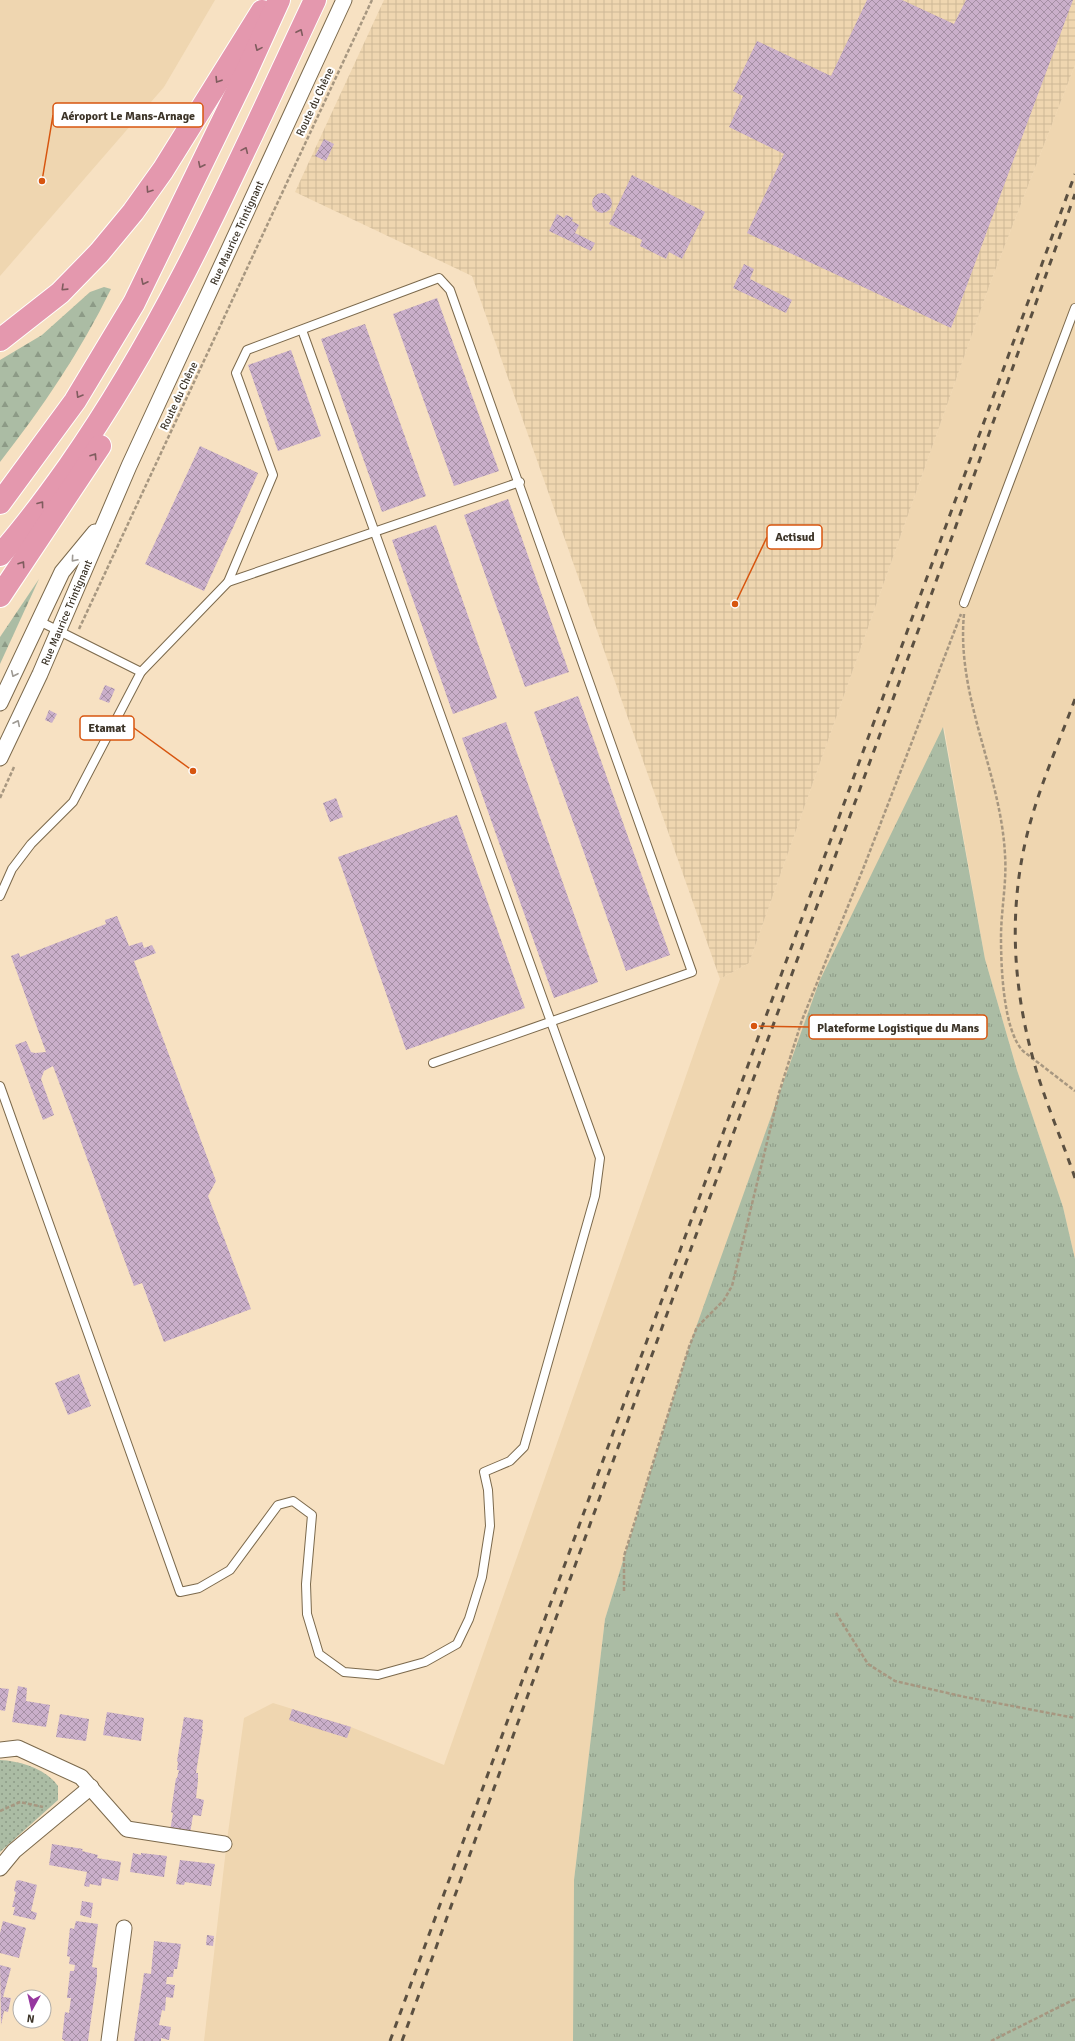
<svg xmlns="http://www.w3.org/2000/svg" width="1075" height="2041" font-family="Signika,sans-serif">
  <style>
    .built { fill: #efd6b0 }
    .industrial { fill: url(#industrial-grid) }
    .grass { fill: url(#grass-tufts) }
    .forest { fill: url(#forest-firs) }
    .park { fill: url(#park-dots) }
    .building { fill: url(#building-cross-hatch) }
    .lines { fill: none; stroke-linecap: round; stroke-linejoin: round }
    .service-casing { stroke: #7b694c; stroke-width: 10 }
    .minor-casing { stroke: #7b694c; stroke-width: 17 }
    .trunk-casing { stroke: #fff; stroke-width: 24 }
    .path { stroke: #a79780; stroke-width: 2.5; stroke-dasharray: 4 2; stroke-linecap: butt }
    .service { stroke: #fff; stroke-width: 8 }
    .minor { stroke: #fff; stroke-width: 15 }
    .trunk { stroke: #e498ae; stroke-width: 22 }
    .rail { stroke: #5b5041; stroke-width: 3; stroke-dasharray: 7 7; stroke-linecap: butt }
    .oneway { stroke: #7f5c5e }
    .oneway2 { stroke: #9e9a94 }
    .labels { text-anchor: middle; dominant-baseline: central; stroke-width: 4; stroke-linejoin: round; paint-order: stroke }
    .street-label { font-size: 11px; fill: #3c3428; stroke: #fff }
    .leader { fill: none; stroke: #d7550f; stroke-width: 1.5 }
    .callout-dot { fill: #d7550f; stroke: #fff; stroke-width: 1.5 }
    .callout { fill: #fff; stroke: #d7550f; stroke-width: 1.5 }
    .callout-label { font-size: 12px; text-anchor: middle; font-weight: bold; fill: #3c3428 }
  </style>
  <defs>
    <pattern id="industrial-grid" width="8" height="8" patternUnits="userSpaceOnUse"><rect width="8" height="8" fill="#efd6b0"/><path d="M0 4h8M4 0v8" fill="none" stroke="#ceb897"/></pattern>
    <pattern id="grass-tufts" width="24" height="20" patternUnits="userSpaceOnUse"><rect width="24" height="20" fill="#abbca4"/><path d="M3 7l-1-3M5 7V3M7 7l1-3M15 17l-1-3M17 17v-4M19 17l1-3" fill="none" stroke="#8c9a86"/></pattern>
    <pattern id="forest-firs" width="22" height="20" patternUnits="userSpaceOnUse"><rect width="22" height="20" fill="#abbca4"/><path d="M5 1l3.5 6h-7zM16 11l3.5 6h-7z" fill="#8c9a86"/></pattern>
    <pattern id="park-dots" width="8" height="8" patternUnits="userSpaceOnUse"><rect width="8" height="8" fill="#abbca4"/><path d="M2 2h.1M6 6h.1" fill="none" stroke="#8c9a86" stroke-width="1.8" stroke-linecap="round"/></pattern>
    <pattern id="building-cross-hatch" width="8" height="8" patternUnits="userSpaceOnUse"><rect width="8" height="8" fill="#caafca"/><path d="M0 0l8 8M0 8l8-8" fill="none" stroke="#a58fa4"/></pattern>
  </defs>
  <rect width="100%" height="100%" fill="#f7e1c2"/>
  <g class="built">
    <path d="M0 0H215L164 87 0 276Z"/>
    <path d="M1075 65V1259L1063 1207 1017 1070 985 959 944 727 689 1347 605 1619 574 1880 573 2041H204L227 1840 244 1718 273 1703 351 1727 444 1765 720 979 749 963 991 281Z"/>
  </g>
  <path class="industrial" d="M384 0H1075V65L991 281 749 963 720 979 472 276 295 192Z"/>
  <path class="grass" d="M943 727 985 959 1017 1070 1063 1207 1075 1259V2041H573L574 1880 605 1619 689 1347 819 982Z"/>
  <g class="forest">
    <path d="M104 287 111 289C81 351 42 408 0 462V360L42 335 90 292Z"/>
    <path d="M39 579 0 664V637Z"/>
  </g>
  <path class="park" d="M0 1760C21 1761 46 1769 58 1786V1800L0 1852Z"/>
  <g class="building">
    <path d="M867 0H902L954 24 966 0H1073L951 328 747 233 784 154 729 127 743 96 733 91 757 41 831 76Z"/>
    <path d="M324 139 334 144 326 161 315 156Z"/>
    <path d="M632 175 705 212 682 259 669 252 666 259 640 246 642 240 609 224Z"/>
    <circle cx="602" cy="203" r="10"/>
    <path d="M557 214 564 218 566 215 573 218 572 221 579 225 575 233 595 243 591 251 549 231Z"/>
    <path d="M744 264 754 269 750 279 792 300 786 313 733 288Z"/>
    <path d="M437 298 499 471 454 486 393 314Z"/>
    <path d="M365 324 426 496 382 512 321 339Z"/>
    <path d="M291 350 321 436 278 451 248 365Z"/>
    <path d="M200 446 258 473 204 591 145 564Z"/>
    <path d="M508 499 569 672 525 687 464 515Z"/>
    <path d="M436 525 497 698 453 714 392 540Z"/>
    <path d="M105 685 115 689 109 703 99 699Z"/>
    <path d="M578 696 670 955 626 971 534 712Z"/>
    <path d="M49 710 57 714 52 723 45 720Z"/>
    <path d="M506 722 598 982 554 998 462 738Z"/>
    <path d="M336 798 343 817 330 822 323 803Z"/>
    <path d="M457 815 525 1008 406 1050 338 857Z"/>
    <path d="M117 916 129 946 142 942 144 948 152 945 156 953 134 961 216 1181 208 1196 251 1309 164 1342 142 1283 134 1286 53 1066 44 1071 41 1079 54 1115 43 1120 15 1045 26 1041 31 1052 35 1053 46 1052 11 956 19 953 20 957 106 924 105 920Z"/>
    <path d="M79 1374 91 1406 68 1415 55 1383Z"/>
    <path d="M18 1686 27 1688 26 1701 50 1705 46 1727 12 1722Z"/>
    <path d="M0 1688 9 1689 5 1711 0 1710Z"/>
    <path d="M292 1709 351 1727 347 1738 289 1720Z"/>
    <path d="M107 1712 144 1718 141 1741 103 1735Z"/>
    <path d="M60 1714 89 1719 86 1741 56 1737Z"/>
    <path d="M184 1717 203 1720 202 1729H203L196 1773H198V1781L196 1798 204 1800 201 1816 193 1815 190 1834 170 1831 173 1813 171 1812 176 1778H177L179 1770H177L178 1762 177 1761Z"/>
    <path d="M52 1844 83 1849 82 1851 98 1855 97 1858 121 1862 118 1881 102 1878 101 1886 90 1884 89 1887 84 1886 87 1872 49 1865Z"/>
    <path d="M133 1853 141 1855V1853L167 1856 164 1877 130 1872Z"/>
    <path d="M180 1860 215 1864 211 1886 185 1882 184 1885 176 1884Z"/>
    <path d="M19 1880 37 1885 31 1911 37 1913 35 1920 13 1915 15 1907H12L16 1892 14 1891 16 1881Z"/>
    <path d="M82 1901 93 1903 91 1918 80 1915Z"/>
    <path d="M3 1921 26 1928 19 1958 0 1953V1933Z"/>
    <path d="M76 1921 98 1924 92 1967 97 1968V1976L88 2041H65L62 2039 65 2012 69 2013 71 1998H67L70 1971H74L75 1965 69 1964 70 1957 67 1956 70 1928 74 1929Z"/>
    <path d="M207 1935 214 1936 213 1946 206 1945Z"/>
    <path d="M154 1941 181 1944 177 1969H174L173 1977H167L166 1984 175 1985 173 1998 166 1997 165 2011 162 2010 159 2025 171 2027 169 2040 161 2038V2041H134L143 1981 144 1973 151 1974Z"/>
    <path d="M0 1965 11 1968 3 1997 11 1998 8 2012 4 2011 1 2025Z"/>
  </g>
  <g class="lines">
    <g class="service-casing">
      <g id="service">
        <path d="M228 582 273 475 236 373 247 350 439 278 450 290 692 972 433 1063"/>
        <path d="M964 603 1075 308"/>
        <path d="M141 672 228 582 520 482"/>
        <path d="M0 896 12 869 31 844 73 802 141 672 39 621"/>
        <path d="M0 1086 180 1592 199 1588 230 1570 278 1505 293 1501 312 1515 306 1584 307 1614 319 1654 344 1672 378 1675 425 1662 457 1644 469 1619 482 1577 490 1526 488 1490 484 1472 510 1461 524 1447 595 1196 600 1158 302 330"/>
      </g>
    </g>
    <g class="minor-casing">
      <g id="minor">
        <path d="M0 703 62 572 95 532"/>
        <path id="s1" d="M0 758 40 674 129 466 344 0"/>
        <path d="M0 1750 18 1748 81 1777 127 1829 224 1844"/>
        <path d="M0 1868 14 1851 91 1787"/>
        <path d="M109 2041 124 1928"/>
      </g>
    </g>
    <g class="trunk-casing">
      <g id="trunk">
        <path d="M0 340 60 293 99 253 133 212 163 170 262 11"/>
        <path d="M0 503 75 401 134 303 244 77 279 0"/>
        <path d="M0 555C25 527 47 497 69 466 170 322 240 159 315 0"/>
        <path d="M0 596 100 446"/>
      </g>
    </g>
    <g class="path">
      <path d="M964 614C956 697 1001 773 1005 855 1007 882 1001 910 1001 937 1001 966 1003 1030 1023 1051L1075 1091"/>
      <path d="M79 629 372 0"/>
      <path d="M0 798 14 767"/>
      <path d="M624 1591V1556L689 1347 697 1327 724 1300 732 1286 779 1093 802 1020 865 864 961 614"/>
      <path d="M836 1613 868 1664 895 1681 965 1697 1075 1718"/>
      <path d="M0 1811 20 1802 43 1807"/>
      <path d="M991 2041 1075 1999"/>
    </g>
    <use href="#service" class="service"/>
    <use href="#minor" class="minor"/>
    <use href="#trunk" class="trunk"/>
    <g class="rail">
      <path d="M1075 699C1058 745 1037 792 1026 839 1009 911 1013 984 1032 1055 1043 1097 1061 1137 1075 1178"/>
      <path d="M390 2041 1075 174"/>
      <path d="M402 2041 624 1431 929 601 1075 194"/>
    </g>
  </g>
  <defs><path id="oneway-chevron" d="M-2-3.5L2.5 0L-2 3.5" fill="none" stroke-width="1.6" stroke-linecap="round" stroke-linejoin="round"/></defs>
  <g class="oneway">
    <use href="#oneway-chevron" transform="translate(300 32) rotate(-65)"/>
    <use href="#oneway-chevron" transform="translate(258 48) rotate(114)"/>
    <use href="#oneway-chevron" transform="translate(218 80) rotate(122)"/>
    <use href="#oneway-chevron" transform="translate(245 150) rotate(-66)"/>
    <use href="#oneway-chevron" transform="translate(201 165) rotate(116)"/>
    <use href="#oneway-chevron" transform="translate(149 190) rotate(124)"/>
    <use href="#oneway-chevron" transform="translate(144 282) rotate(116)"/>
    <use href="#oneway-chevron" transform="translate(64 288) rotate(136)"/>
    <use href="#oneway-chevron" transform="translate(79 395) rotate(121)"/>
    <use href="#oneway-chevron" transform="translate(94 456) rotate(-57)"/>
    <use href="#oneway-chevron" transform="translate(41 504) rotate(-53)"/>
    <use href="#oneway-chevron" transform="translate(22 564) rotate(-56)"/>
  </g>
  <g class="oneway2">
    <use href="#oneway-chevron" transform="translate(74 559) rotate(131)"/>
    <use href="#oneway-chevron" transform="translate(14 674) rotate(115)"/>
    <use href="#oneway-chevron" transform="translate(17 723) rotate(-64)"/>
  </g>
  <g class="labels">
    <g class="street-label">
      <text transform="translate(315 102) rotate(-65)">Route du Chêne</text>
      <text stroke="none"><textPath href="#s1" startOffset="576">Rue Maurice Trintignant</textPath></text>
      <text transform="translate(179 396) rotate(-65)">Route du Chêne</text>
      <text stroke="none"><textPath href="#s1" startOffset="160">Rue Maurice Trintignant</textPath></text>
    </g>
  </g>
  <path class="leader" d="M42 181L53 115M735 604L767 537M193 771L134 728M754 1026L809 1027"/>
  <g class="callout-dot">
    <circle cx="42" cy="181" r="4"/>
    <circle cx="735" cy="604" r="4"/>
    <circle cx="193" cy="771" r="4"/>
    <circle cx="754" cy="1026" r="4"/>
  </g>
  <g class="callout">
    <rect x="53" y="103" width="150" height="24" rx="4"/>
    <rect x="767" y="525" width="55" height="24" rx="4"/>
    <rect x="80" y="716" width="54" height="24" rx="4"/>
    <rect x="809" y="1015" width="178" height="24" rx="4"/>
  </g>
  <g class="callout-label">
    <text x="128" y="120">Aéroport Le Mans-Arnage</text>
    <text x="795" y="541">Actisud</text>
    <text x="107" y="732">Etamat</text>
    <text x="898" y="1032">Plateforme Logistique du Mans</text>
  </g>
  <g transform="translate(32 2009) rotate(188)"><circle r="19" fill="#ffffff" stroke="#b1aea9"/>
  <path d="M0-3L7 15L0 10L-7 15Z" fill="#96379f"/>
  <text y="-6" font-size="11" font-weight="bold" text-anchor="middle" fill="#3c3428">N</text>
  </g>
</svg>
